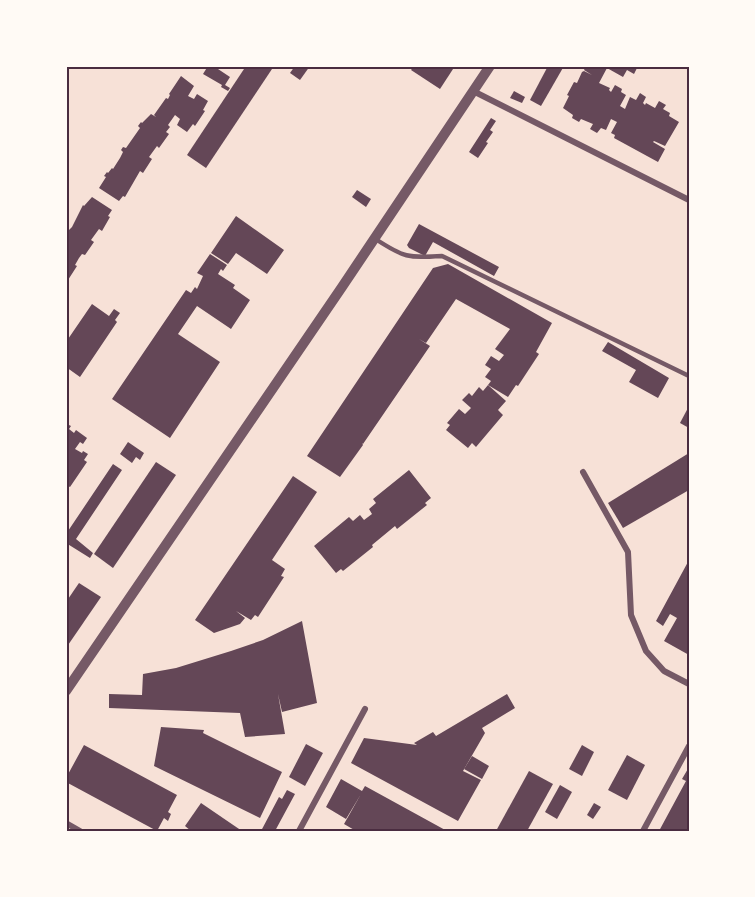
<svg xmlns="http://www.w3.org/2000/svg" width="755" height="897" font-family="Rubik,sans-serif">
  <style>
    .building { fill: #644757 }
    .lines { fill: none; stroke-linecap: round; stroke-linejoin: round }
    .service { stroke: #755966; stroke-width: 4.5 }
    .minor { stroke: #755966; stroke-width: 6 }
    .tertiary { stroke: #755966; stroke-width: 10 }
    .neatline { fill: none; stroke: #4a2c40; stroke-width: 2 }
  </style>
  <rect width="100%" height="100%" fill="#f7e1d7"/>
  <g class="building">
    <path d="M208 66H216L215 67 230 77 225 85 230 88 228 91 221 87 222 85 203 74Z"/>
    <path d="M246 66H274L206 168 187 155Z"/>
    <path d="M295 66H310L300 80 290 73Z"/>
    <path d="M414 66H455L440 89 411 70Z"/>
    <path d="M548 66H564L541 106 530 100Z"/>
    <path d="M586 66H635L637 68 634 74 627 70 623 77 607 68 599 83 610 88 609 90 611 92 615 85 622 89 621 92 626 95 620 106 625 109 630 97 636 100 640 93 646 97 643 103 645 105 646 103 655 108 659 101 666 105 663 109 670 113 669 116 679 122 665 146 654 141 653 142 665 149 658 162 614 138 615 135 611 133 617 122 611 119 606 130 601 128 597 133 590 129 593 124 581 119 579 122 572 118 573 115 563 108 569 96 567 95 574 82 577 83 582 72 584 71 592 75 584 70Z"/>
    <path d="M181 76 194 86 188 96 194 99 197 94 208 101 203 110 205 111 195 126 193 124 187 132 177 125 180 119 175 115 168 125 170 127 166 132 169 134 159 148 157 146 149 157 152 159 143 173 140 171 125 197 123 196 119 201 99 188 106 177 104 176 107 172 108 173 112 168 113 169 120 158 123 152 121 150 123 147 126 148 140 128 138 126 141 122 142 123 151 114 156 117 154 115 166 98 168 99 170 95 169 94Z"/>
    <path d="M514 91 525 97 522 103 510 98Z"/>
    <path d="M491 118 496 121 490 130 493 132 486 142 488 143 478 158 469 152Z"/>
    <path d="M357 190 371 199 366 207 352 197Z"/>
    <path d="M92 197 112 210 108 216 110 217 102 231 99 229 91 240 94 242 85 255 82 254 79 258 75 265 77 266 68 280 66 279V230L68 231 72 227 83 205 84 206Z"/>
    <path d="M236 216 284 250 267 274 236 253 228 264 211 253Z"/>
    <path d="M419 224 499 267 494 276 433 242 425 256 409 248 407 245Z"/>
    <path d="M210 254 227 265 223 271 221 269 218 274 235 285 233 288 250 300 231 329 197 306 178 334 220 362 170 438 112 399 186 290 191 293 195 287 197 289 203 276 197 273Z"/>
    <path d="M448 264 552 323 536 352 539 354 518 386 516 385 508 397 488 385 491 381 485 377 491 369 485 365 491 356 499 361 504 355 495 349 510 329 456 299 426 343 419 339 430 346 363 444 362 443 363 445 340 477 307 456 433 268Z"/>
    <path d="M92 304 109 316 114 309 120 313 115 320 117 322 80 377 66 367V342Z"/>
    <path d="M608 342 669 378 658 398 629 382 636 370 602 351Z"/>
    <path d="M488 385 506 401 498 410 503 415 476 447 472 443 468 448 446 430 450 425 447 423 459 409 465 414 471 408 462 400 469 393 472 396 479 387 483 391Z"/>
    <path d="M689 406V428L680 423Z"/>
    <path d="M66 419 69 421 67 424 71 426 69 429 74 433 76 430 87 438 83 444 80 442 75 449 82 453 83 451 88 454 84 460 87 462 70 487 66 485Z"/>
    <path d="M128 442 144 453 140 460 136 457 132 463 120 454Z"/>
    <path d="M689 453V490L623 528 608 503Z"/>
    <path d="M156 462 176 475 113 568 94 554Z"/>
    <path d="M113 464 122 470 76 539 93 553 90 558 66 543V534Z"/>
    <path d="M409 470 431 498 425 503 427 505 397 529 395 526 372 545 373 547 343 571 341 569 336 573 314 546 349 517 353 521 360 515 364 520 372 514 369 509 376 503 373 499Z"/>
    <path d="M293 476 317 492 272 560 285 569 281 576 284 577 258 617 255 615 251 620 236 611 245 618 240 624 214 633 195 620Z"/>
    <path d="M689 560V655L664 641 677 618 670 614 663 626 656 621Z"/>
    <path d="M79 583 101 597 66 648V602Z"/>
    <path d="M302 621 317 703 282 712 278 694 285 734 245 737 240 713 109 708V694L142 695 143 674 176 668 231 651 263 640Z"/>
    <path d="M507 694 515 708 482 728 485 733 463 771 481 780 458 821 351 763 364 738 417 745 414 743 433 732 436 736Z"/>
    <path d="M161 727 204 730 203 733 282 772 260 818 154 766Z"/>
    <path d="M306 744 323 753 305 786 289 777Z"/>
    <path d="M84 745 177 795 168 812 171 814 168 821 164 818 157 831 66 782V778Z"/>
    <path d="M582 745 594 752 582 776 569 769Z"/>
    <path d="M627 755 645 765 627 800 608 790Z"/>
    <path d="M472 756 489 766 482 779 464 769Z"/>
    <path d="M689 767V831H659L686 781 682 779Z"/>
    <path d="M529 771 553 784 527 831H496Z"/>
    <path d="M341 779 362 791 365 786 447 831H356L344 824 361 794 346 819 326 807Z"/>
    <path d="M560 785 572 792 557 819 545 812Z"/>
    <path d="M287 790 295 794 275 831H261L279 797 282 799Z"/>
    <path d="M201 803 242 831H191L185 826Z"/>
    <path d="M594 803 601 807 593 819 587 815Z"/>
  </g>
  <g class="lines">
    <path class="service" d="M374 238C404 258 408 258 442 256L689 376"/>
    <g class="minor">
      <path d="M473 91 689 200"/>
      <path d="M583 472 628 552 631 615 646 651 664 671 689 684"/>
      <path d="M66 823 80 831"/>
      <path d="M299 831 365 709"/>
      <path d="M643 831 689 746"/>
    </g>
    <path class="tertiary" d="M66 691 342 287 490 66"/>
  </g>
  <rect width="755" height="897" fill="none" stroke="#fffaf5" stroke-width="135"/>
  <rect x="68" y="68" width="620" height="762" class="neatline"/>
</svg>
